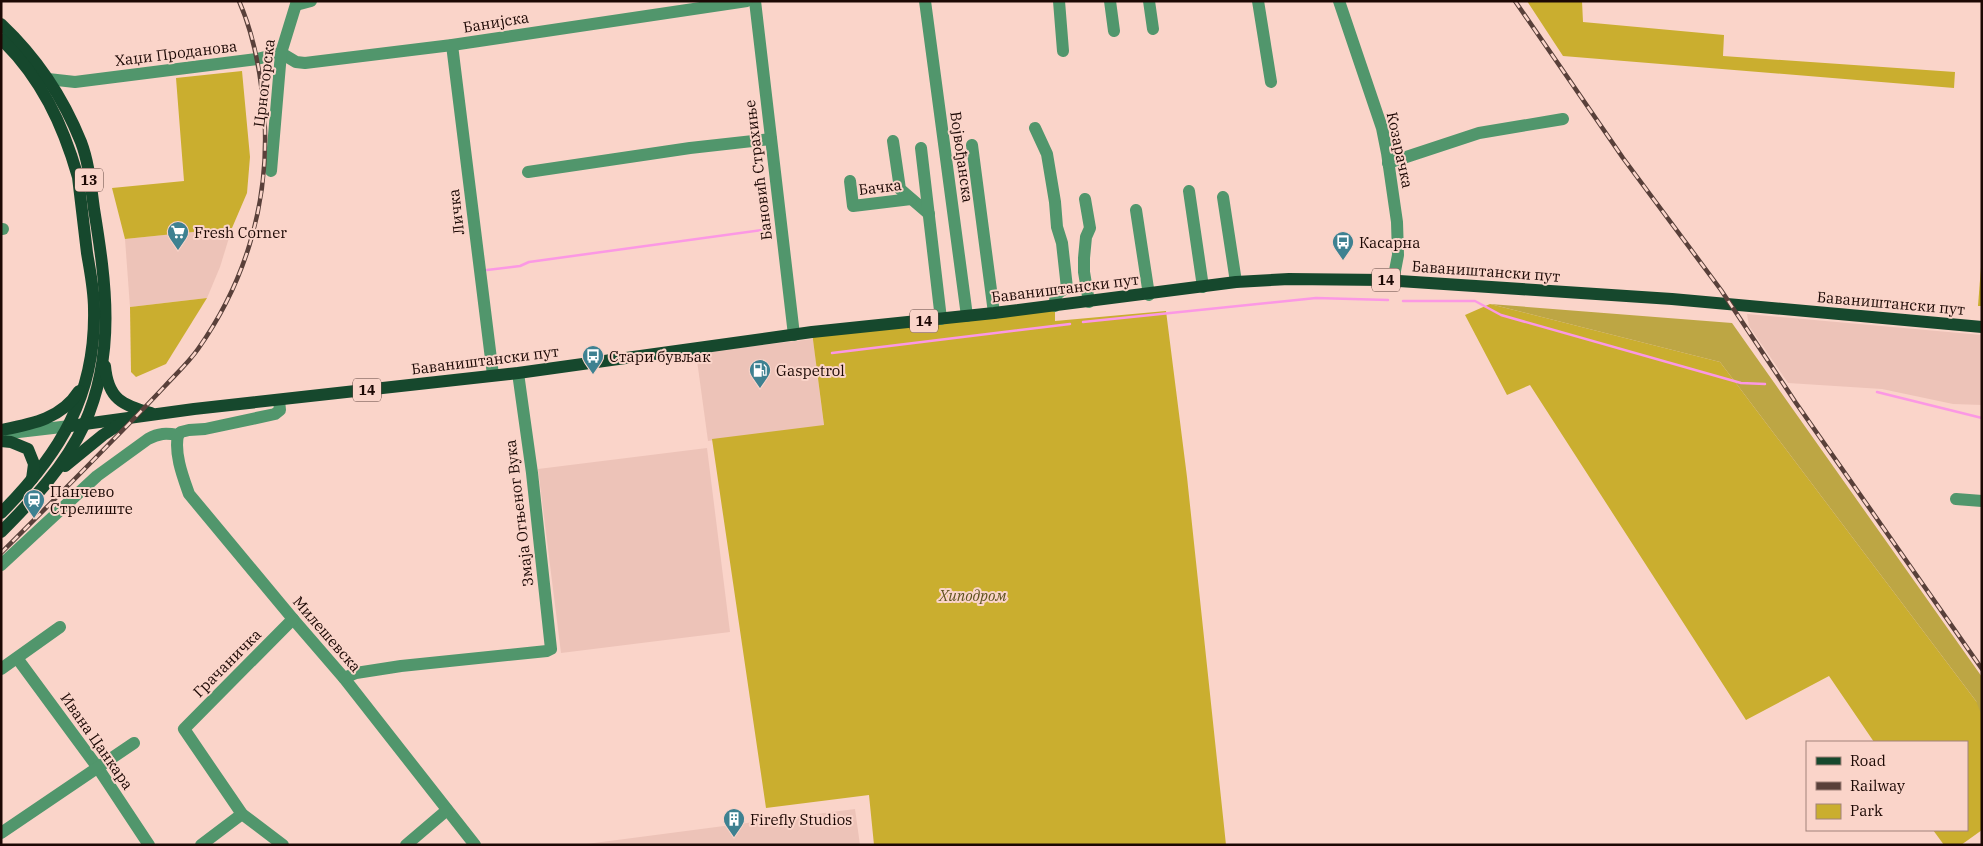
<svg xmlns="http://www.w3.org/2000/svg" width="1983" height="846" font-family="'IBM Plex Serif',serif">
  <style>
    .built { fill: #edc3b8 }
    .green { fill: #caae2f }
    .forest { fill: #bda644 }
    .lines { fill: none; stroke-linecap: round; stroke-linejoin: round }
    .stream { stroke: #fb98e4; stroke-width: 2.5 }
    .minor { stroke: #51966c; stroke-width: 12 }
    .major { stroke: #16482d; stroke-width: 12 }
    .rail-casing { stroke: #59403a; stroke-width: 4.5 }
    .rail { stroke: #fad4c9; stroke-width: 2.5; stroke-dasharray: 8; stroke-linecap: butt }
    .labels { text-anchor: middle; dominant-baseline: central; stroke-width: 4; stroke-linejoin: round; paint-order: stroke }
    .shield { fill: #fad4c9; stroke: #5f453f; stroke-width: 1 }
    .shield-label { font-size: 14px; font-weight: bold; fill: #1c0804 }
    .street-label { font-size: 15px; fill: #1c0804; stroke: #fad4c9 }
    .poi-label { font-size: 15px; fill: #1c0804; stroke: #fad4c9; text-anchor: start }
    .park-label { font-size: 15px; font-style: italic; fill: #5e521e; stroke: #fad4c9 }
  </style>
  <rect width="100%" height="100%" fill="#fad4c9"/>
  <g class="built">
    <path d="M232 228 220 267 207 298 130 307 125 239Z"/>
    <path d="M1747 314 1982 335V405L1953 404 1882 389 1788 383 1749 326Z"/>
    <path d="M813 339 824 426 708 441 696 353Z"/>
    <path d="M707 448 730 632 561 653 538 469Z"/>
    <path d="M855 809 860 845H579Z"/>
  </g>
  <g class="green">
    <path d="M1527 1H1582L1583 22 1724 35 1723 56 1955 72 1954 88 1563 56Z"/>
    <path d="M242 71 250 157 247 193 232 228 125 239 112 188 184 181 176 78Z"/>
    <path d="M1982 254V306H1978Z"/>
    <path d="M207 298 166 364 136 377 131 372 130 307Z"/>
    <path d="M1490 304 1720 362 1979 705 1982 713V830L1961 845H1944L1933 830H1967V742H1874L1829 676 1746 720 1530 385 1507 395 1465 315Z"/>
    <path d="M1055 306V321L1166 311 1187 477 1226 845H874L869 795 766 808 712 439 824 425 812 332Z"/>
  </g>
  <path class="forest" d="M1490 304 1732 323 1982 677V716L1976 701 1720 362Z"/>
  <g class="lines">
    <g class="stream">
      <path d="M487 270 520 266 529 262 769 229"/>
      <path d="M1403 301H1475L1501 315 1741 383 1765 384"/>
      <path d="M1083 322 1316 298 1388 300"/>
      <path d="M832 353 1070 324"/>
      <path d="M1877 392 1982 418"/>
    </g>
    <g class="minor">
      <path d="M755 1 794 335"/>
      <path d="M925 1 967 316"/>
      <path d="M1059 1 1063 51"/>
      <path d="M1110 1 1114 31"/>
      <path d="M1149 1 1153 29"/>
      <path d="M1258 1 1271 82"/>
      <path d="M1339 1 1382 128 1387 153 1397 222 1398 255 1393 281"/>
      <path d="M296 5 311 1"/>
      <path d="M452 45 493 375"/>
      <path d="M281 53 296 62 305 63 452 45 747 1"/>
      <path d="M48 79 75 82 257 59 281 53"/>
      <path d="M1035 128 1047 154 1055 202 1057 227 1062 243 1067 288C1058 292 1054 295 1055 306"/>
      <path d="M893 141 900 189 929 214"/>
      <path d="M972 145 994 313"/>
      <path d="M921 148 941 319"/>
      <path d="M1388 163 1479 133 1563 119"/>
      <path d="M271 171 281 53 297 1"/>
      <path d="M528 172 690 148 771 139"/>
      <path d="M850 181 853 206 911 199"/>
      <path d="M1189 191 1203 287"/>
      <path d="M1223 197 1236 282"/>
      <path d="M1085 199 1090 228 1086 237 1084 258V272L1089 302"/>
      <path d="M1136 210 1149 295"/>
      <path d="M1 229H3"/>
      <path d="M10 433 70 426"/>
      <path d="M178 435C174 454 183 477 189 494L293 619 344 678 475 845"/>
      <path d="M1956 499 1982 501"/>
      <path d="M1 565 97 476 148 439C159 433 166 433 178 435L181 432 189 430 205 429 275 414 280 410 279 400"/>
      <path d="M17 658 98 768 149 845"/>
      <path d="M1 669 60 627"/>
      <path d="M344 678 356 673 401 666 547 651 551 649 532 473 518 373"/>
      <path d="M1 833 134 743"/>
      <path d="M201 845 242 814"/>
      <path d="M283 845 242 814 184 729 293 619"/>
      <path d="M406 845 447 810"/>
    </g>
    <g class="major">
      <path d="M1 24C36 57 63 97 81 142 89 163 91 187 94 209 106 283 116 354 84 425 65 466 33 500 1 532"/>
      <path d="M1 39C41 77 63 125 78 177 81 202 84 228 87 253 90 271 94 290 94 309 96 395 60 454 1 513"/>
      <path d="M105 366C108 399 122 405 151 413"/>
      <path d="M70 426 194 409 518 373 812 332 994 313 1236 282 1289 279 1384 280 1672 299 1982 327"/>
      <path d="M1 430C32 424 61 419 79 391"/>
      <path d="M1 441 11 442 28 449 34 464 32 479"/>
      <path d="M65 466 103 435 123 422"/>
    </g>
    <g class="rail-casing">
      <g id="rail">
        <path d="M1515 1 1623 158 1721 290 1796 403 1982 669"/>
        <path d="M1 553C39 515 76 478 113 440 131 422 148 404 165 386 176 374 189 362 198 349 244 284 267 209 265 130 263 86 257 42 239 1"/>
      </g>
    </g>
    <use href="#rail" class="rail"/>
  </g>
  <defs>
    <g id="supermarket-pin" transform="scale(1.125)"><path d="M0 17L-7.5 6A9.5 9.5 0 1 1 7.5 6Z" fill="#3e8191" stroke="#fad4c9"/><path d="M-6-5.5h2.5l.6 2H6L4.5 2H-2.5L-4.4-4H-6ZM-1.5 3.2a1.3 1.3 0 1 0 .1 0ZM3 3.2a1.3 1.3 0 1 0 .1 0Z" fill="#fff"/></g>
    <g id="bus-pin" transform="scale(1.125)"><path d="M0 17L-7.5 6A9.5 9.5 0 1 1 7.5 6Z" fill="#3e8191" stroke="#fad4c9"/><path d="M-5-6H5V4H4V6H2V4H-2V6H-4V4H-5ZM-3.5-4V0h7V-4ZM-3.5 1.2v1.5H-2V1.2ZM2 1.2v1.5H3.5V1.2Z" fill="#fff"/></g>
    <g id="fuel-pin" transform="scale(1.125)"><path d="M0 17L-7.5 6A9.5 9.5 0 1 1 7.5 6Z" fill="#3e8191" stroke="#fad4c9"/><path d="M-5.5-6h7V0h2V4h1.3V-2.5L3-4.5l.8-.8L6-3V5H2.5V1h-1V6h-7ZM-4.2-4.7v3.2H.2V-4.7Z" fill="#fff"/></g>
    <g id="station-pin" transform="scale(1.125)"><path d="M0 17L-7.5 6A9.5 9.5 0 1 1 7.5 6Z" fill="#3e8191" stroke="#fad4c9"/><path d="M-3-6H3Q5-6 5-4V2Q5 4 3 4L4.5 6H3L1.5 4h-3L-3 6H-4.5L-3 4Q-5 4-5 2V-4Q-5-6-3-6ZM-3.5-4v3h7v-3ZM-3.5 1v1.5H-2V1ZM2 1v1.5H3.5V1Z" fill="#fff"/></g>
    <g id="building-pin" transform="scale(1.125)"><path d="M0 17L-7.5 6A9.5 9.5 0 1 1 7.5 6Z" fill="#3e8191" stroke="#fad4c9"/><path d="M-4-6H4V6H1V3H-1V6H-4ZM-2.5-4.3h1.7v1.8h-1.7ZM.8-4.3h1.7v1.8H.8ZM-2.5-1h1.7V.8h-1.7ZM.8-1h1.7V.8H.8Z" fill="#fff"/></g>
  </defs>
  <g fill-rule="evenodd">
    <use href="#supermarket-pin" x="178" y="232"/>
    <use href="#bus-pin" x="1343" y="242"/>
    <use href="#bus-pin" x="593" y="356"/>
    <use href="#fuel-pin" x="760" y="370"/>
    <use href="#station-pin" x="34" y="500"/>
    <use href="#building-pin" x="734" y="819"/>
  </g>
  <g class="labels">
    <g class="shield">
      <rect x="75" y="168.5" width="28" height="23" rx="4"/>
      <rect x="1372" y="268.5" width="28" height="23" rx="4"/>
      <rect x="910" y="309.5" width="28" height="23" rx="4"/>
      <rect x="353" y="378.5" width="28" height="23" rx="4"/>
    </g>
    <g class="shield-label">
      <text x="89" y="180">13</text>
      <text x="1386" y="280">14</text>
      <text x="924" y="321">14</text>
      <text x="367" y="390">14</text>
    </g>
    <g class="street-label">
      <text transform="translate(496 22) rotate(-9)">Банијска</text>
      <text transform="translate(176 53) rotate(-7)">Хаџи Проданова</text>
      <text transform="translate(264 83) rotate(-83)">Црногорска</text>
      <text transform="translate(1400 150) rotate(78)">Козарачка</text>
      <text transform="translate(962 157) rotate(82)">Војвођанска</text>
      <text transform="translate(758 170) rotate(-97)">Бановић Страхиње</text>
      <text transform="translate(880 187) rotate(-7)">Бачка</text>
      <text transform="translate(456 212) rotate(-97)">Личка</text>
      <text transform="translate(1486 271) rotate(4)">Баваништански пут</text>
      <text transform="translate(1065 288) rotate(-7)">Баваништански пут</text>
      <text transform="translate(1891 303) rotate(5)">Баваништански пут</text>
      <text transform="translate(485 360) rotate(-7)">Баваништански пут</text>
      <text transform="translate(519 513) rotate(-97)">Змаја Огњеног Вука</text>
      <text transform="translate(327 634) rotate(49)">Милешевска</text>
      <text transform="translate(227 663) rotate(-45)">Грачаничка</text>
      <text transform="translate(97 741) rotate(55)">Ивана Цанкара</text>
    </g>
    <g class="poi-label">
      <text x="194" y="232">Fresh Corner</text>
      <text x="1359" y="242">Касарна</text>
      <text x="609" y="356">Стари бувљак</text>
      <text x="776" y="370">Gaspetrol</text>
      <text x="50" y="491">Панчево<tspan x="50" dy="17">Стрелиште</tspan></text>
      <text x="750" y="819">Firefly Studios</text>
    </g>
    <g class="park-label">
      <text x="973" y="595">Хиподром</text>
    </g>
  </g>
  <rect width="1983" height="846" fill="none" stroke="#1c0804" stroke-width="5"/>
  <rect x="1806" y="741" width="162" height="90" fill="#fad4c9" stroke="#a1827a"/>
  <rect x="1816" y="757" width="25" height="8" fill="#16482d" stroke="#a1827a"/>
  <text x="1850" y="766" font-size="15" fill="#1c0804">Road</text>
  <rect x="1816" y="782" width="25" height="8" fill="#59403a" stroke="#a1827a"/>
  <text x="1850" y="791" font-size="15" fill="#1c0804">Railway</text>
  <rect x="1816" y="804" width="25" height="15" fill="#caae2f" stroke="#a1827a"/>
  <text x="1850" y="816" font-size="15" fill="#1c0804">Park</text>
</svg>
